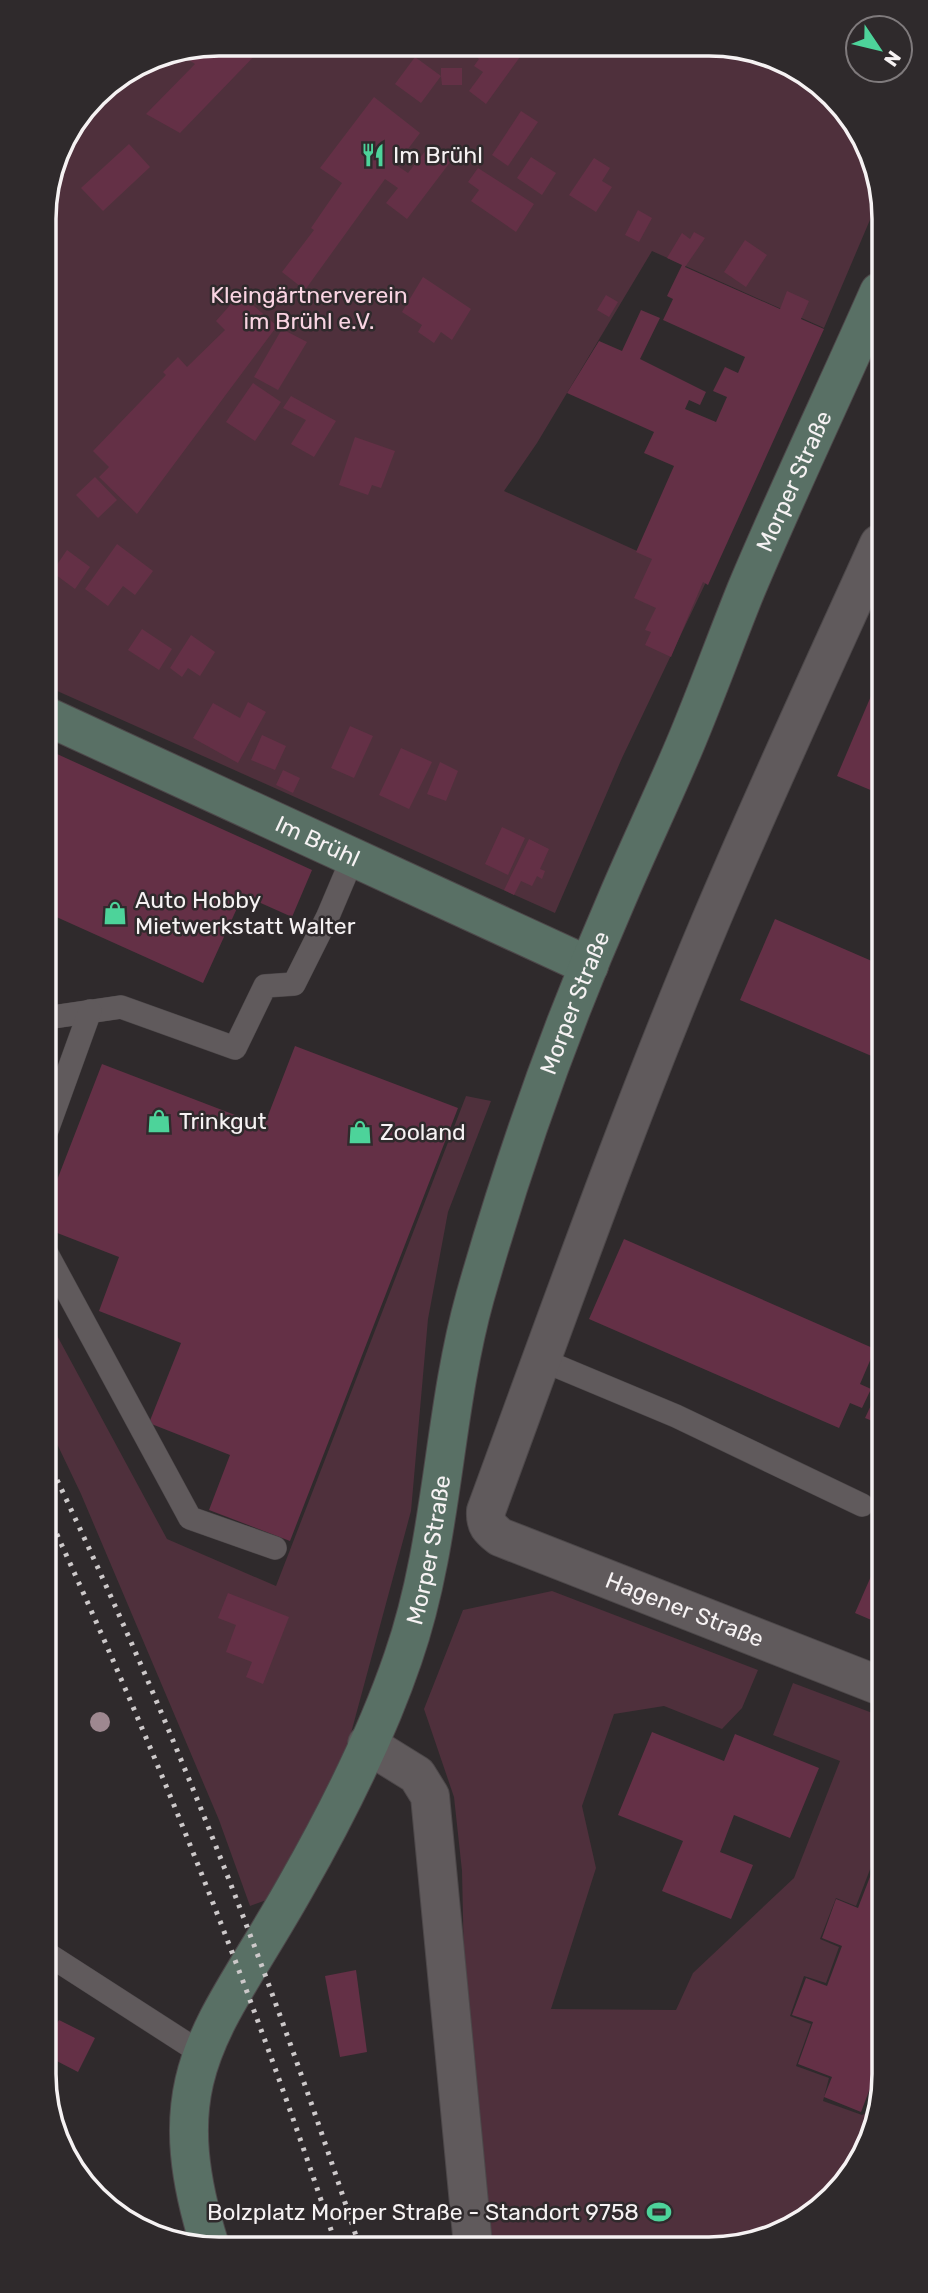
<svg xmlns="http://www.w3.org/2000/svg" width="928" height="2293" font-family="Rubik,sans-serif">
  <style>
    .green { fill: #4f303c }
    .building { fill: #643046 }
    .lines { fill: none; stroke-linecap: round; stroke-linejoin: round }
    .lane-casing { stroke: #4d484a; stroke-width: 24 }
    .street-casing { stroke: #4d484a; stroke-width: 40 }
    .secondary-casing { stroke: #4d484a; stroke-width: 40 }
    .lane { stroke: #605a5c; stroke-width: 23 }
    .street { stroke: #605a5c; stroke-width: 38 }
    .secondary { stroke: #597065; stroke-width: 38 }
    .rail { stroke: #cdc9ca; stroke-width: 5; stroke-dasharray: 3.5 7; stroke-linecap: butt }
    .tree { fill: #9e8890 }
    .labels { text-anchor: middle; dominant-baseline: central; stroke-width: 5; stroke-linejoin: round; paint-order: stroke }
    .poi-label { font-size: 23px; fill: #f6f2f3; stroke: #2f2a2c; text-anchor: start }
    .park-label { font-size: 23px; fill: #f9d4e2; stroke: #2f2a2c }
    .street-label { font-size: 23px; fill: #f6f2f3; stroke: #2f2a2c }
    .rim { fill: none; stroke: #f6f2f3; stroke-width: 3.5 }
  </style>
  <rect width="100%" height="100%" fill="#2f2a2c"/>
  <g class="green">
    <path d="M219 44 743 47 833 95 878 174V201L824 328 652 251 537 443 504 491 706 582 622 758 555 913 46 686 44 207 62 142 103 88 152 57Z"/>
    <path d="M466 1096 491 1101 448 1212 428 1319 411 1511 347 1748 272 1898 250 1906 219 1820 81 1494 48 1425 47 1317 167 1539 276 1586Z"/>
    <path d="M552 1591 758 1670 742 1708 722 1729 664 1706 614 1714 582 1806 596 1868 551 2009 676 2010 693 1973 794 1878 840 1761 773 1735 793 1683 883 1717V1847L879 1846 856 1906 836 1898 820 1939 839 1947 826 1983 804 1976 790 2016 811 2024 796 2066 829 2078 823 2101 862 2115 868 2112 881 2081 884 2085 848 2181 806 2220 754 2243 484 2245 466 2054 462 1871 454 1797 424 1709 463 1610Z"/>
  </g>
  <g class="building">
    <path d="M219 44H266L180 133 146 114 195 64 177 52Z"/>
    <path d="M497 45 519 46 525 50 486 104 469 91 483 72 474 66 479 59 475 56 479 50 489 57Z"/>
    <path d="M415 57 441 76V68H462V85H442L441 76 421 103 395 84Z"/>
    <path d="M374 97 420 133 396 165 408 173 430 145 451 161 407 219 386 203 398 188 385 179 305 290 282 272 314 230 311 228 342 183 320 168Z"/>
    <path d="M521 111 538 122 508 166 492 155Z"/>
    <path d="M129 144 150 167 103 211 81 188Z"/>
    <path d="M531 157 556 173 542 195 517 178Z"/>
    <path d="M594 158 610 168 602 181 612 187 596 212 569 195Z"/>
    <path d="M478 168 534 204 516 232 471 201 479 190 468 182Z"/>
    <path d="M638 210 652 218 639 242 625 235Z"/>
    <path d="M694 232 705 238 685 267 780 309 787 291 809 301 801 319 824 329 708 585 703 582 671 657 645 645 651 632 645 630 656 608 634 598 652 559 636 552 674 466 644 453 654 432 567 393 599 341 622 351 641 310 660 318 640 359 706 392 700 405 689 400 685 409 716 422 727 397 713 391 725 367 738 373 745 357 663 320 673 299 667 296 682 265 667 258 682 233 690 239Z"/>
    <path d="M745 240 767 255 746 287 724 272Z"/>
    <path d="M423 277 471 309 452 340 441 332 434 343 418 332 422 325 402 312Z"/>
    <path d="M240 294 277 326 137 514 99 477 109 467 93 451 166 375 163 372 178 357 187 367 225 330 216 321Z"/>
    <path d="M606 295 618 302 609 317 597 310Z"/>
    <path d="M282 329 307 342 278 390 254 377Z"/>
    <path d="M253 383 281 402 255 441 226 422Z"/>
    <path d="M291 396 336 421 314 457 291 444 306 420 283 408Z"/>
    <path d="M355 437 395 451 381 488 372 485 368 495 339 485Z"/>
    <path d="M95 477 117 500 98 518 76 495Z"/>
    <path d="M117 544 153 571 135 595 123 586 108 606 85 589Z"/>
    <path d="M67 550 90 567 75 589 52 572Z"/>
    <path d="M142 629 172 649 159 670 128 650Z"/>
    <path d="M191 635 215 652 200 676 188 668 182 677 170 668Z"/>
    <path d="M871 696 880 700V794L837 776Z"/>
    <path d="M248 702 266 712 238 763 193 738 213 703 240 718Z"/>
    <path d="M350 726 373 736 354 778 331 768Z"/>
    <path d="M262 735 286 746 275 770 251 760Z"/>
    <path d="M401 748 432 762 409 809 379 795Z"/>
    <path d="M46 749 312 870 292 917 243 895 203 983 52 915 46 930Z"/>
    <path d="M440 762 458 771 446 801 427 794Z"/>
    <path d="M283 770 300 778 293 793 276 785Z"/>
    <path d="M502 827 525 838 508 875 485 864Z"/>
    <path d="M529 839 549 849 540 869 545 871 542 879 537 876 532 886 521 881 514 895 504 890Z"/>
    <path d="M775 919 881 965V1060L740 1000Z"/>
    <path d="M295 1046 458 1108 290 1541 209 1510 230 1455 149 1423 181 1343 99 1311 119 1257 47 1229V1206L102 1064 264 1126Z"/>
    <path d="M624 1239 875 1349 860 1384 871 1389 862 1408 850 1403 839 1428 589 1319Z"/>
    <path d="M882 1382V1425L865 1418Z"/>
    <path d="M882 1551 883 1625 855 1613Z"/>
    <path d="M228 1593 289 1617 263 1684 246 1677 252 1662 226 1652 236 1625 218 1618Z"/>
    <path d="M652 1732 724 1761 735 1734 819 1768 790 1838 734 1815 720 1852 753 1865 731 1919 662 1891 683 1841 618 1815Z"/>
    <path d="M883 1843 884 2073 877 2070 861 2112 824 2097 832 2077 798 2064 813 2022 792 2015 806 1978 827 1986 842 1946 822 1938 836 1899 858 1908Z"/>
    <path d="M356 1970 367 2052 340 2057 325 1976Z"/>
    <path d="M59 2020 95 2038 78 2072 49 2057V2023L55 2026Z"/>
  </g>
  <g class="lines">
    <g class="lane-casing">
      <g id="lane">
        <path d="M46 1018 121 1007 235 1048 265 986 294 984 328 916 353 857"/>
        <path d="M47 1130 90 1011"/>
        <path d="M47 1254 190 1518 275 1548"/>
        <path d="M542 1360 676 1416 862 1505"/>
        <path d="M49 1955 201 2053"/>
      </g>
    </g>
    <g class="street-casing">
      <g id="street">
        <path id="s1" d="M879 544C822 670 763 797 709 925 628 1117 558 1315 486 1511 485 1525 490 1529 500 1537L883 1687"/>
        <path d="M367 1744 417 1775 430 1796 473 2245"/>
      </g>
    </g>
    <g class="secondary-casing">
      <g id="secondary">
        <path id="s2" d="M46 716 589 966"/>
        <path id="s3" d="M210 2246C155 2072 216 2029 296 1886 337 1814 376 1737 403 1658 444 1540 442 1416 475 1297 513 1163 560 1029 616 901 638 849 662 799 684 747 706 695 725 642 746 590 788 490 835 392 879 292"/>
      </g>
    </g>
    <use href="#lane" class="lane"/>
    <use href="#street" class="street"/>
    <use href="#secondary" class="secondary"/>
    <g class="rail">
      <path d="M48 1461C170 1715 272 1978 359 2245"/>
      <path d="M48 1515C158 1754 254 1996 336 2245"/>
    </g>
  </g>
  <circle class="tree" cx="100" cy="1722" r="10"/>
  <defs>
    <g id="restaurant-bare" transform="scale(1.89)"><path d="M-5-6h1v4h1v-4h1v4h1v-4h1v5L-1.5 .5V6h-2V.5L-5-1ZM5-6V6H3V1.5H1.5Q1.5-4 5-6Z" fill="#4dd39a" stroke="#2f2a2c" stroke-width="2.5" paint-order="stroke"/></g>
    <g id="shop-bare" transform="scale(1.89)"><path d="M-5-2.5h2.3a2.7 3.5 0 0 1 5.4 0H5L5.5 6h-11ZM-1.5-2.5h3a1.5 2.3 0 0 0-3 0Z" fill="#4dd39a" stroke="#2f2a2c" stroke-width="2.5" paint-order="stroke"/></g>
    <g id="stadium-bare" transform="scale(1.89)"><path d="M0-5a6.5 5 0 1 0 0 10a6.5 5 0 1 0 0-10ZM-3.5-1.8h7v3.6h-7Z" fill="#4dd39a" stroke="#2f2a2c" stroke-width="2.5" paint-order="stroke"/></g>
  </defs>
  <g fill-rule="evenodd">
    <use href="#restaurant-bare" x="373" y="155"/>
    <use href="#shop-bare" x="115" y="913"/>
    <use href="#shop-bare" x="159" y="1121"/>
    <use href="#shop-bare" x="360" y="1132"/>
    <use href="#stadium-bare" x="659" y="2212"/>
  </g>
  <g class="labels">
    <g class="poi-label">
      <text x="393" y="155">Im Brühl</text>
      <text x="135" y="900">Auto Hobby<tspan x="135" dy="26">Mietwerkstatt Walter</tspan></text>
      <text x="179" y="1121">Trinkgut</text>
      <text x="380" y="1132">Zooland</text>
      <text x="639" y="2212" text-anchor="end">Bolzplatz Morper Straße - Standort 9758</text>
    </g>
    <g class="park-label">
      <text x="309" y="295">Kleingärtnerverein<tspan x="309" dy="26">im Brühl e.V.</tspan></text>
    </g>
    <g class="street-label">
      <text stroke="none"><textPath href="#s3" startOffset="1886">Morper Straße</textPath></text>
      <text stroke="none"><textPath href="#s2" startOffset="299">Im Brühl</textPath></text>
      <text stroke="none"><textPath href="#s3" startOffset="1320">Morper Straße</textPath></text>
      <text stroke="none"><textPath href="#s3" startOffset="752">Morper Straße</textPath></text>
      <text stroke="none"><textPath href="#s1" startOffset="1274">Hagener Straße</textPath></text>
    </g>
  </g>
  <path d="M0 0H928V2293H0ZM219 56H709A163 163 0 0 1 872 219V2074A163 163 0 0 1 709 2237H219A163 163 0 0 1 56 2074V219A163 163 0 0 1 219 56Z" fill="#2f2a2c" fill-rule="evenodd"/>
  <path class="rim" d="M219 56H709A163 163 0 0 1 872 219V2074A163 163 0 0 1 709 2237H219A163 163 0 0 1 56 2074V219A163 163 0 0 1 219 56Z"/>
  <g transform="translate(879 49) rotate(125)"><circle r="33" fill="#2f2a2c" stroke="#7f7a7c" stroke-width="2"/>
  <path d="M0-5L12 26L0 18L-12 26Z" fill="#4dd39a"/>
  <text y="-10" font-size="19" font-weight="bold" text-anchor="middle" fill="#f6f2f3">N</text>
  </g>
</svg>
